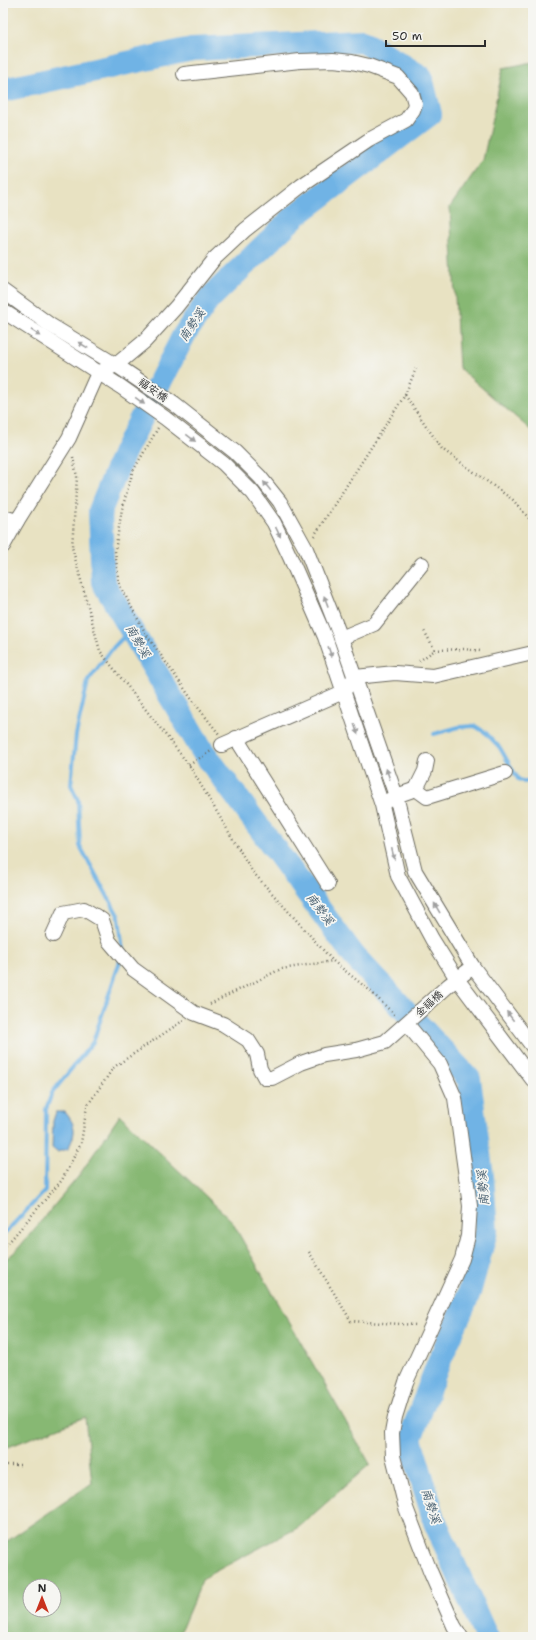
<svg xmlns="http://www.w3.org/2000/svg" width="536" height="1640" font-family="'Shantell Sans','LXGW WenKai TC',sans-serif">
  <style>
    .forest { fill: #87b873; stroke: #59724f; fill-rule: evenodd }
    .water { fill: #6fb3e5; stroke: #4d6f88 }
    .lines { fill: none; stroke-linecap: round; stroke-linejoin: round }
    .stream { stroke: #6fb3e5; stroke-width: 4 }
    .river { stroke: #6fb3e5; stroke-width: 24 }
    .minor-casing { stroke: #6d6b60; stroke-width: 16 }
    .path { stroke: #6d6b60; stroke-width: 2.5; stroke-dasharray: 1 3; stroke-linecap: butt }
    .minor { stroke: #fff; stroke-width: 14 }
    .oneway { fill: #a0a0a0 }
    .labels { text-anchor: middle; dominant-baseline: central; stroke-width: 3.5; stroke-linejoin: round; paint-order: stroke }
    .street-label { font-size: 11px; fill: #2b2b2b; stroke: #f6f6f2 }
    .water-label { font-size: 12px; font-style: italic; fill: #435b6c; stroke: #f6f6f2 }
  </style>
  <rect width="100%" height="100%" fill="#f6f6f2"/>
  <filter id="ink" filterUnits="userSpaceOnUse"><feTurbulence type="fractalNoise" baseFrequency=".025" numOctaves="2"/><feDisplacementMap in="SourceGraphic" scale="8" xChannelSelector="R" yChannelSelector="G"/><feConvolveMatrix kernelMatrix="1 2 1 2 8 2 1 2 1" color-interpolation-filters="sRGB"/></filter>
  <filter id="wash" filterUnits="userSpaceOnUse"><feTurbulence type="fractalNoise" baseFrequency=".012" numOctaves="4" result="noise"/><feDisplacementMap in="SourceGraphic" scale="16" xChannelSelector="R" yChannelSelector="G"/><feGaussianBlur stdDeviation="0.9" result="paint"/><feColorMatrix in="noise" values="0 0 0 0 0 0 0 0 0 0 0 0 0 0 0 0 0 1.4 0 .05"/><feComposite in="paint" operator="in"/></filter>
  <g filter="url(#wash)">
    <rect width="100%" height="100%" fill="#e8e2c2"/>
    <g class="forest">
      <path d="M533 62V432L459 368 450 207 483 160 503 68Z"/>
      <path d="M120 1115 231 1220 370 1464 299 1527 203 1578 178 1637H3V1544L92 1483 85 1417 3 1449V1261L16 1251 78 1177ZM30 1586H54V1610H30Z"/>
    </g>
    <path class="water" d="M56 1112H65C77 1126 76 1133 68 1149L57 1152 52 1148 53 1121Z"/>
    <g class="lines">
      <g class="stream">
        <path d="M434 734 459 727 475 726 486 733 500 748 518 779 524 782 533 780"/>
        <path d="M123 952 119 917 80 846 78 800 71 785 76 735 88 681 112 649 131 629"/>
        <path d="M3 1235 45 1191 46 1109 52 1093 93 1042 121 958"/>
      </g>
      <path class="river" d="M3 90 192 49 363 41 421 77 430 114 295 216 209 299 184 335 124 452 100 511 103 582 202 750 354 956 469 1079 482 1176 486 1231 468 1296 438 1364 410 1439 435 1522 485 1634 487 1637"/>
    </g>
  </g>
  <g filter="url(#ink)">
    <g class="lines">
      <g class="minor-casing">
        <g id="minor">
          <path d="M3 291 50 325 116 365 174 404 235 452 260 477 280 502 306 549 341 638 396 796 415 871 473 967 533 1047"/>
          <path d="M3 311 121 387 165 418 224 464 253 493 274 523 290 557 325 637 382 805 398 876 432 939 457 979 533 1080"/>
          <path d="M3 517 17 521 69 438 98 373 116 365 145 341 176 307 214 259 245 230 301 186 369 140 406 120 413 110 415 104 412 93 398 77 369 66 352 62 333 60 300 61 184 74"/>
          <path d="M3 546 17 521"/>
          <path d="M341 638 374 624 422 564"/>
          <path d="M236 738 328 884"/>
          <path d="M222 745 343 692 355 677 395 673 433 676 533 653"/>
          <path d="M416 789 425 771 427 761"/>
          <path d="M389 800 396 796 416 789 427 797 505 773"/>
          <path d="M53 935 63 913 84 909 102 920 109 941 133 969 194 1013 223 1024 248 1040 257 1054 260 1069 265 1078H272L301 1063 324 1055 356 1050 385 1042 449 985 473 967"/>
          <path d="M407 1024 440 1064 455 1098 470 1206 468 1236 462 1259 406 1382 395 1417 392 1433 393 1456 406 1508 430 1571 454 1626 461 1637"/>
        </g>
      </g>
      <g class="path">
        <path d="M405 395 417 366"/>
        <path d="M158 428 133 471 122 509 115 551 119 584 146 634 193 701 219 734"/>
        <path d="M73 457 77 477 72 547 100 651 189 765 252 871 333 961"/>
        <path d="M314 536 405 395 442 449 513 500 533 523"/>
        <path d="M435 650 464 649 480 651"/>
        <path d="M419 661 435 650 423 629"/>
        <path d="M189 765 211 751"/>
        <path d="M210 1004 281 969 333 961 369 990 396 1016"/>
        <path d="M3 1249 62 1180 81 1143 87 1106 114 1067 184 1020"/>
        <path d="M309 1252 351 1321 417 1325"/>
        <path d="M3 1465H23"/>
      </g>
      <use href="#minor" class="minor"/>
    </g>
    <defs><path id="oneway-solid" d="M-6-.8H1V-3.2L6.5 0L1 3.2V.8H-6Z"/></defs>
    <g class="oneway">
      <use href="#oneway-solid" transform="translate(36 333) rotate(33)"/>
      <use href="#oneway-solid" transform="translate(83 345) rotate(-149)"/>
      <use href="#oneway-solid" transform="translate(140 401) rotate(36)"/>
      <use href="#oneway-solid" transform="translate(191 438) rotate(38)"/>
      <use href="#oneway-solid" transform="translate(267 486) rotate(-129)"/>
      <use href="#oneway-solid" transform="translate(278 532) rotate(64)"/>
      <use href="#oneway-solid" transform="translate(326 601) rotate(-111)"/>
      <use href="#oneway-solid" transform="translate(330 652) rotate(71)"/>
      <use href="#oneway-solid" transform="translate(356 729) rotate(71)"/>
      <use href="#oneway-solid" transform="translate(388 774) rotate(-109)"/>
      <use href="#oneway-solid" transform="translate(393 854) rotate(77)"/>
      <use href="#oneway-solid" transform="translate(437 908) rotate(-120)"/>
      <use href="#oneway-solid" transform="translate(510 1016) rotate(-127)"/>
    </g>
  </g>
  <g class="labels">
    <g class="street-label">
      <text transform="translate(153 390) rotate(35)">福安橋</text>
      <text transform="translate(429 1004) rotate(-43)">金福橋</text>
    </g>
    <g class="water-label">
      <text transform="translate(192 325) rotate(-56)">南勢溪</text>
      <text transform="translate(138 641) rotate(60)">南勢溪</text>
      <text transform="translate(320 909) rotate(53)">南勢溪</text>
      <text transform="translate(483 1188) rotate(-95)">南勢溪</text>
      <text transform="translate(431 1506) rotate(72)">南勢溪</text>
    </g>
  </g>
  <rect width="536" height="1640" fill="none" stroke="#f6f6f2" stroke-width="16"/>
  <g transform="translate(42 1598)"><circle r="19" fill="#f6f6f2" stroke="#a5a5a2"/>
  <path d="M0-3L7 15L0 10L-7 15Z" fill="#c8321e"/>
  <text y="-6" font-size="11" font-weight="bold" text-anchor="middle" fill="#2b2b2b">N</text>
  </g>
  <path d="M386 40v6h99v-6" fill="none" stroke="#2b2b2b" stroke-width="2"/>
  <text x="392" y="40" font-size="12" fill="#2b2b2b" stroke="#f6f6f2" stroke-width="3" paint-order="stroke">50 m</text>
</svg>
